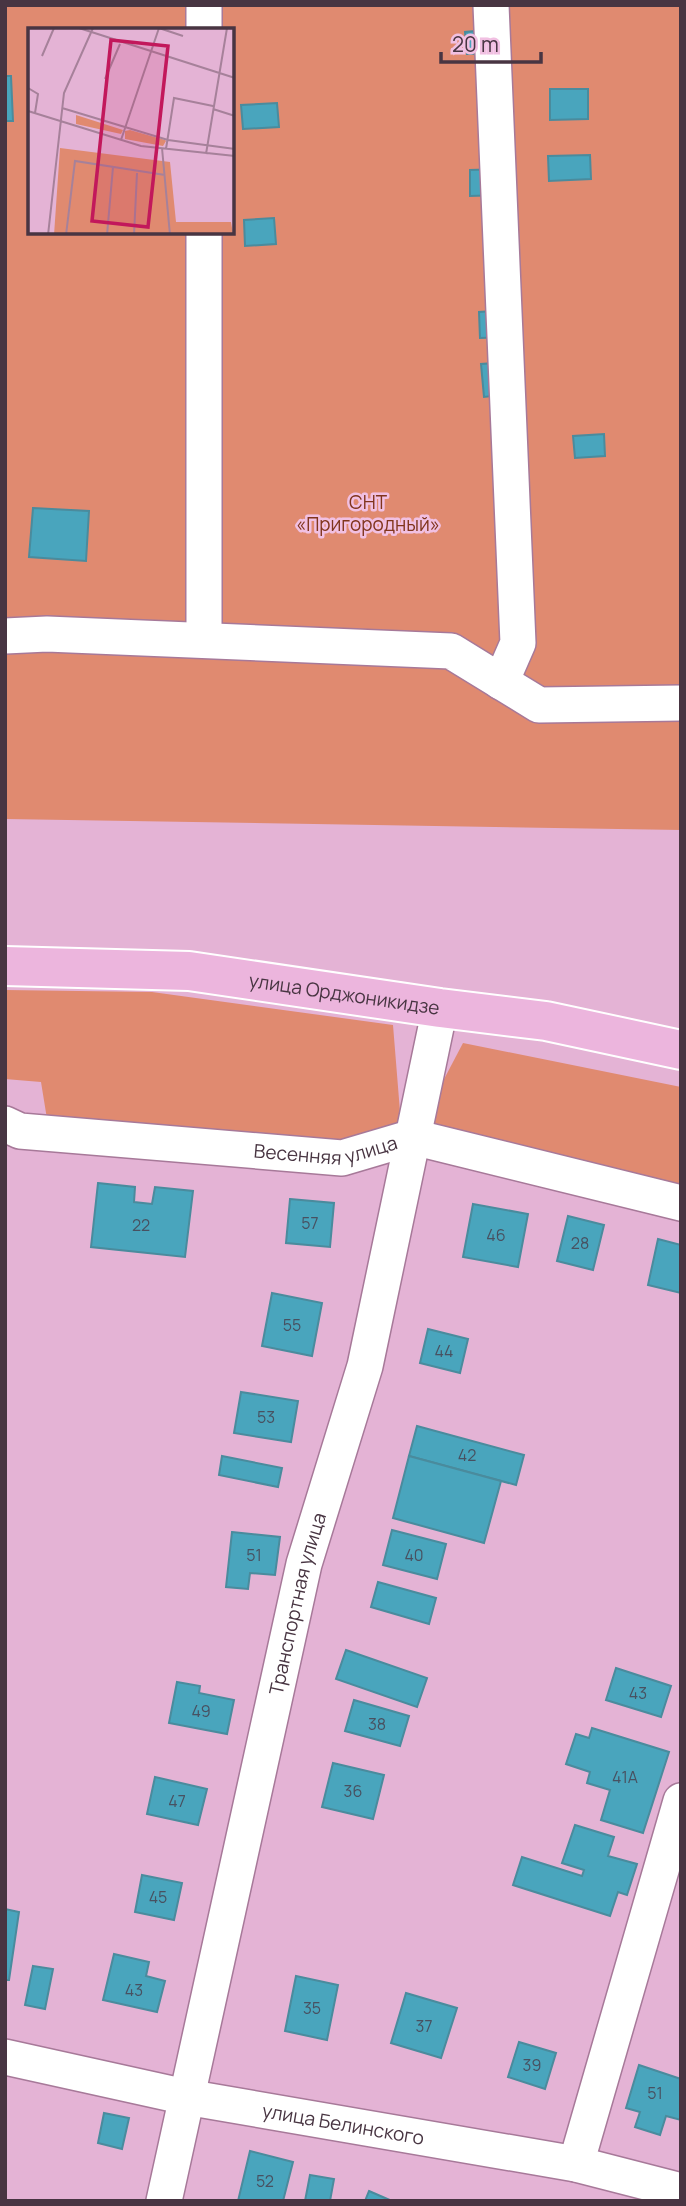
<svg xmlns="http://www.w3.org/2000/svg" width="686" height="2206" font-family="Manrope,sans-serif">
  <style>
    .green { fill: #e08a70; fill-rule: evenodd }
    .building { fill: #49a5bd; stroke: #4a8b9d; stroke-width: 2 }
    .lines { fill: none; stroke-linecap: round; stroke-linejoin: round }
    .minor-casing { stroke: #a77999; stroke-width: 38 }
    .major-casing { stroke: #fff; stroke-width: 42 }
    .minor { stroke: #fff; stroke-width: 35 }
    .major { stroke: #ecb5dd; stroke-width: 38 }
    .labels { text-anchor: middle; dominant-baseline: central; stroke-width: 5; stroke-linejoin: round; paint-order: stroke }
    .number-label { font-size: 16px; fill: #485161 }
    .park-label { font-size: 19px; fill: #80341c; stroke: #f1c0e2 }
    .street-label { font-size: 19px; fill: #483542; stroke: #f1c0e2 }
    .inset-road { fill: none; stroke: #a6819a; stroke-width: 2 }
    .view { fill: #c2185b; fill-opacity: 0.15; stroke: #c2185b; stroke-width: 3.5 }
    .inset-edge { fill: none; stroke: #483542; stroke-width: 3.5 }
  </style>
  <rect width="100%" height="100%" fill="#e4b3d5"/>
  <g class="green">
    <path d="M5 5H681V830L5 819ZM30 30H233V233H30Z"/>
    <path d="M5 990 152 992 393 1025 401 1124 344 1144 47 1119 41 1082 5 1079Z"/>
    <path d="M463 1043 681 1087V1193L432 1131 442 1083Z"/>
  </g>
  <g class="building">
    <path d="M497 29 498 53 467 54 465 32Z"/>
    <path d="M5 76H11L13 121H5Z"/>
    <path d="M550 89H588V119L550 120Z"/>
    <path d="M277 103 279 127 243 129 241 105Z"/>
    <path d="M590 155 591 179 549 181 548 156Z"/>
    <path d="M502 169 503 195 470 196V170Z"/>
    <path d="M274 218 276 244 245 246 244 220Z"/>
    <path d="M509 310 510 337 480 338 479 312Z"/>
    <path d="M508 362 511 394 484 397 481 364Z"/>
    <path d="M604 434 605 456 575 458 573 436Z"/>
    <path d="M33 508 89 511 86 561 29 557Z"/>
    <path d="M98 1183 135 1187 134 1202 152 1204 155 1187 193 1191 185 1257 91 1247Z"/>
    <path d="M290 1199 334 1203 330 1247 286 1243Z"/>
    <path d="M473 1204 528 1214 518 1267 463 1257Z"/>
    <path d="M568 1216 604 1225 593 1270 557 1261Z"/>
    <path d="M658 1239 681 1245V1293L648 1285Z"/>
    <path d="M272 1293 322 1303 312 1356 262 1346Z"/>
    <path d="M428 1329 468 1339 460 1373 420 1363Z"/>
    <path d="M241 1392 298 1401 291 1442 234 1433Z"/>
    <path d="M417 1426 524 1455 516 1485 409 1456Z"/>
    <path d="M222 1456 282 1468 278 1487 219 1475Z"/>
    <path d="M409 1456 501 1481 484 1543 393 1518Z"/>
    <path d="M392 1530 446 1544 437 1579 383 1565Z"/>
    <path d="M232 1532 280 1537 275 1575 250 1573 248 1589 226 1587Z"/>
    <path d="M378 1582 436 1598 429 1624 371 1607Z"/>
    <path d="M346 1650 427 1678 417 1707 336 1679Z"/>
    <path d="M616 1668 671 1686 661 1717 606 1700Z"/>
    <path d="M177 1682 200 1686 199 1693 234 1700 227 1734 169 1723Z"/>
    <path d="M354 1700 409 1716 400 1746 345 1731Z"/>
    <path d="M592 1728 669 1752 643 1833 601 1820 610 1790 587 1783 590 1772 566 1764 576 1734 589 1738Z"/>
    <path d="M333 1763 384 1775 373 1819 322 1807Z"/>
    <path d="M155 1777 207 1789 198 1825 147 1814Z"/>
    <path d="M575 1825 614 1837 608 1856 637 1864 627 1895 618 1892 610 1916 513 1885 522 1857 582 1876 584 1870 562 1863Z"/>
    <path d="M142 1875 182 1883 174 1920 135 1912Z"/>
    <path d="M5 1909 19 1912 9 1980H5Z"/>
    <path d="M114 1954 149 1962 146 1976 165 1981 157 2012 103 2000Z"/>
    <path d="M33 1966 53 1969 45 2009 25 2005Z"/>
    <path d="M296 1976 338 1985 327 2040 285 2031Z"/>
    <path d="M406 1993 457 2008 441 2058 391 2043Z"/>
    <path d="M519 2042 556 2053 545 2089 508 2077Z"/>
    <path d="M639 2065 681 2079V2120L666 2116 660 2135 635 2127 640 2112 626 2108Z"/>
    <path d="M104 2113 129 2118 122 2149 98 2143Z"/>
    <path d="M250 2151 293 2162 283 2201H238Z"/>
    <path d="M310 2175 334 2179 330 2201H305Z"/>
    <path d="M369 2191 392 2201H365Z"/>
  </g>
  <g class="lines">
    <g class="minor-casing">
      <g id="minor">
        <path d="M204 5V30"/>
        <path d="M491 5 518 643 501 682"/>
        <path d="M204 233V640"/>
        <path d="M5 636 47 634 451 651 539 705 681 703"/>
        <path id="s1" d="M5 1124 20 1131 342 1158 413 1137 681 1203"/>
        <path id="s2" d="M5 2057 186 2097 576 2164 681 2191"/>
        <path d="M576 2164 681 1801"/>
        <path id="s3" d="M164 2201 304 1564 365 1366 440 1008"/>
      </g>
    </g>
    <g class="major-casing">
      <g id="major">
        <path id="s4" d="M5 966 189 971 440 1008 546 1021 681 1050"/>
      </g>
    </g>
    <use href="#minor" class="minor"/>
    <use href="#major" class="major"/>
  </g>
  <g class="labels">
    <g class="number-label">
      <text x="310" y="1223">57</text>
      <text x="141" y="1225">22</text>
      <text x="496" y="1235">46</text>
      <text x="580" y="1243">28</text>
      <text x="292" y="1325">55</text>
      <text x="444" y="1351">44</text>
      <text x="266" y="1417">53</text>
      <text x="467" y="1455">42</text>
      <text x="254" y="1555">51</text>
      <text x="414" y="1555">40</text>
      <text x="638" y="1693">43</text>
      <text x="201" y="1711">49</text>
      <text x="377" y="1724">38</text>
      <text x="625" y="1777">41А</text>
      <text x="353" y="1791">36</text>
      <text x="177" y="1801">47</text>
      <text x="158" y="1897">45</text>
      <text x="134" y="1990">43</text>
      <text x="312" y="2008">35</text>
      <text x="424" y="2026">37</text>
      <text x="532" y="2065">39</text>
      <text x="655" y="2093">51</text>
      <text x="265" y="2181">52</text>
    </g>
    <g class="park-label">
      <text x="368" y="502">СНТ<tspan x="368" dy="22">«Пригородный»</tspan></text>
    </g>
    <g class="street-label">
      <text stroke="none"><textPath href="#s4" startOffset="341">улица Орджоникидзе</textPath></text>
      <text stroke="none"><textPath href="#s1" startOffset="324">Весенняя улица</textPath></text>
      <text stroke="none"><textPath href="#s3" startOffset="612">Транспортная улица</textPath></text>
      <text stroke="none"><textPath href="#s2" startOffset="345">улица Белинского</textPath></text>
    </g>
  </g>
  <g transform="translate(28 28)">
    <rect width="206" height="206" fill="#e4b3d5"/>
    <path d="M48 87 95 102 93 106 48 96ZM102 102 137 112 138 113 135 118 97 111V103ZM32 120 142 134 148 194H203L205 206 26 207Z" fill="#e08a70"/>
    <path class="inset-road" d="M51 0 207 50M131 0 155 8M14 28 26 0M77 51 92 16M0 60 10 66 7 85M34 80 140 112 207 121M185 81 207 88M0 83 113 118 207 128M93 112 131 0M134 120 142 207M138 121 146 70 185 78M178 126 199 0M20 207 36 65 65 0M38 207 47 133 137 147M79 207 85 139M106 207 109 145"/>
    <path class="view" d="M83 12 140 18 120 199 64 193Z"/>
    <rect width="206" height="206" class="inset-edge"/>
  </g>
  <rect width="686" height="2206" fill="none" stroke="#483542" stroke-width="14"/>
  <path d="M441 52v10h100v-10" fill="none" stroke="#483542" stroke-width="3.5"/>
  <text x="452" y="52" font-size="21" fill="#483542" stroke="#f1c0e2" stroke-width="5" paint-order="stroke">20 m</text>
</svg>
